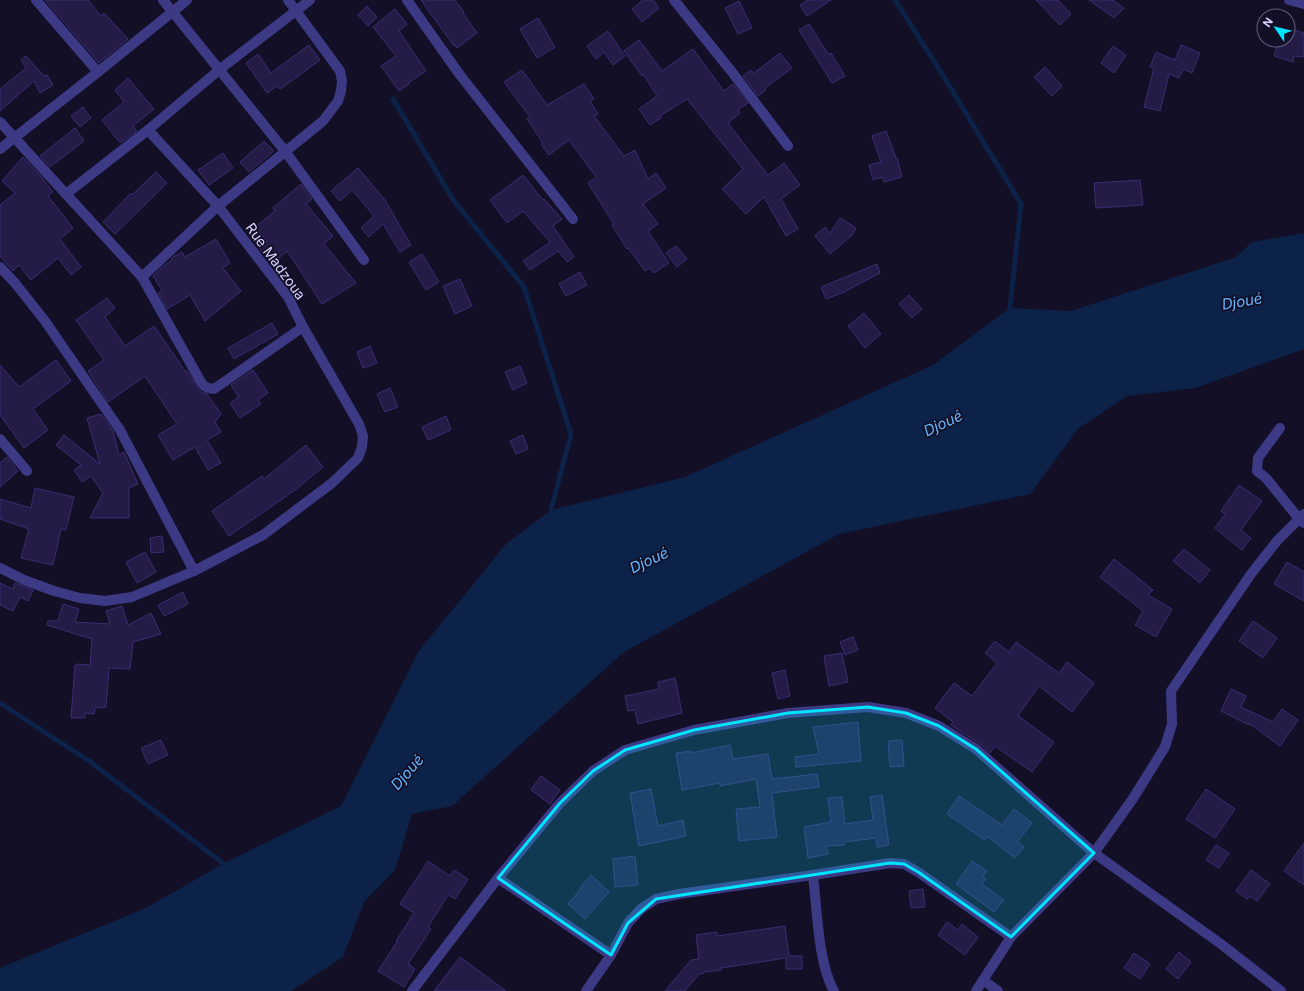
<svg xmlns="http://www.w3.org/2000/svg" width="1304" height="991" font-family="Inter,sans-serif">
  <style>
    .water { fill: #0c2248 }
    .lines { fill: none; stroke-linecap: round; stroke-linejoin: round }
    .stream { stroke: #0c2248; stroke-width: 5 }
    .building { fill: #241b47; stroke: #3b2d73 }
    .minor { stroke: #3d3a85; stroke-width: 10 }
    .marked { fill: #00e5ff; fill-opacity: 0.2; stroke: #00e5ff; stroke-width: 3; stroke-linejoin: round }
    .labels { text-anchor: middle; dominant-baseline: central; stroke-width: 3.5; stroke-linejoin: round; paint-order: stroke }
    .street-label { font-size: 14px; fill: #d9d4ff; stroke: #130f26 }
    .water-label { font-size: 15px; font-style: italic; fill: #62b6ff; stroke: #130f26 }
  </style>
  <rect width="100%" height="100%" fill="#130f26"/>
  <path class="water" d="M1304 233V349L1195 388 1127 396 1078 429 1030 494 839 534 624 652 452 806 412 814 395 870 364 902 343 957 291 991H0V968L148 907 224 863 341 806 418 652 506 544 551 510 685 477 933 365 1010 308 1071 311 1236 257 1252 242Z"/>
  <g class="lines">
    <g class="stream">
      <path d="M895 0 944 77 1021 204 1010 308"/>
      <path d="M393 99 454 201 524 287 571 434 551 510"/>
      <path d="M0 703 89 761 228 867"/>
    </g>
  </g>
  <g class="building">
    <path d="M45 0H88L101 16 104 13 128 39 99 63Z"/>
    <path d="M421 0H455L464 12 463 13 477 33 457 48 455 45 454 46Z"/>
    <path d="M643 0H653L659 8 642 22 632 9Z"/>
    <path d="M808 0H831L807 16 800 5Z"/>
    <path d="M1036 0H1058L1071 14 1060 25Z"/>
    <path d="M1089 0H1113L1124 8 1114 18Z"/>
    <path d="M739 1 752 28 738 34 725 8Z"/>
    <path d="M367 6 377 17 368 26 358 15Z"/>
    <path d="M395 9 407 24 399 31 426 71 408 83 409 84 399 91 381 66 396 56 373 27Z"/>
    <path d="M538 18 555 47 537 58 520 29Z"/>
    <path d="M809 24 828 54 831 53 845 76 832 83 799 30Z"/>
    <path d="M1288 28 1304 33V57L1294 56 1293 62 1274 56 1279 40H1288Z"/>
    <path d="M608 31 625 56 613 65 604 52 596 59 587 46Z"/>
    <path d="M639 40 662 71 693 49 724 91 733 84 748 103 738 110 740 113 728 123 768 175 784 163 800 185 781 199 798 229 786 236 764 197 746 214 722 189 743 169 687 99 660 116 661 118 650 125 639 109 657 96 643 74 642 76 624 51Z"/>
    <path d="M309 45 320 60 280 89 277 86 267 93 246 63 258 54 271 73Z"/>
    <path d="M1181 45 1200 53 1192 73 1183 69 1179 78 1169 74 1160 111 1144 107 1154 68 1150 67 1156 52 1175 60Z"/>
    <path d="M1113 46 1126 55 1114 73 1101 63Z"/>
    <path d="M780 53 792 68 765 88 766 90 758 96 743 76 751 70 754 73Z"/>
    <path d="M26 56 44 76 47 75 53 85 40 93 34 81 0 111V89L26 68 21 60Z"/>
    <path d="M1045 67 1062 86 1052 96 1034 77Z"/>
    <path d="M522 70 547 105 584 84 594 99 590 101 598 114 594 116 624 156 635 150 648 179 656 173 666 188 643 204 658 224 648 231 669 263 654 273 650 268 645 271 628 248 627 249 612 225 614 224 588 183 596 177 569 140 549 155 541 144 543 143 527 119 530 117 504 82Z"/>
    <path d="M128 78 154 109 133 126 137 131 120 143 102 120 124 102 115 90Z"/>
    <path d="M83 107 91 118 80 127 71 116Z"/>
    <path d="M75 128 84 141 50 167 40 156Z"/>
    <path d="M886 131 896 158H897L902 177 884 182 882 177 873 180 869 165 881 162 872 136Z"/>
    <path d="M264 141 274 151 249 172 240 162Z"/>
    <path d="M223 153 233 168 209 185 198 170Z"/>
    <path d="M23 157 40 175 53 192 48 196 73 228 60 239 81 267 71 275 58 258 31 280 19 265 13 271 0 256V205L15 193 2 181Z"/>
    <path d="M358 168 385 200 411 245 400 252 383 224 369 237 361 228 374 216 352 190 340 201 331 191Z"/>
    <path d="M156 172 167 183 115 234 103 222 131 193 132 195Z"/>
    <path d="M523 175 543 200 544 199 562 219 553 226 574 257 567 262 558 251 530 270 523 261 550 242 523 211 507 223 490 200Z"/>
    <path d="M1140 180 1143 205 1096 208 1094 183Z"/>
    <path d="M301 184 312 199 306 204 333 236 324 244 356 283 322 304 287 251 271 265 259 248 267 241 255 227 275 211 273 208Z"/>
    <path d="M840 218 856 228 852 235 830 254 815 236 825 227 830 233Z"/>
    <path d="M216 239 230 263 223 268 241 291 205 321 190 295 167 309 158 293 162 290 153 276 162 267 172 260 171 259 173 257 182 252 185 257Z"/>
    <path d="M676 246 687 259 677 267 666 253Z"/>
    <path d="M422 254 439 282 426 290 409 262Z"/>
    <path d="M877 264 880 273 844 292 826 299 821 287Z"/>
    <path d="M580 272 587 285 566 296 559 284Z"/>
    <path d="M460 279 472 306 455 314 443 286Z"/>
    <path d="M909 295 922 309 912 318 899 304Z"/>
    <path d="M107 298 115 308 105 317 125 346 154 326 186 372 187 371 197 387 201 392 207 394 221 414 215 422 221 432 207 440 221 463 208 470 195 447 173 460 158 435 177 424 145 376 108 402 88 371 104 360 76 320Z"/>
    <path d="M864 313 881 334 865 348 848 326Z"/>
    <path d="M272 323 278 334 234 359 228 348Z"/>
    <path d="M370 346 377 363 363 368 357 352Z"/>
    <path d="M56 360 71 381 33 409 48 430 24 448 0 415V365L19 387Z"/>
    <path d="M520 366 527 383 513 390 505 372Z"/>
    <path d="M253 370 268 393 258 400 261 404 240 418 230 403 239 397 231 385Z"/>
    <path d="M390 388 398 407 385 412 377 394Z"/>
    <path d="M101 414 113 431 119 455 124 452 138 484 129 488V518H90L103 493 91 476 82 482 74 470 81 465 56 445 64 435 100 464 87 418Z"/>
    <path d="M446 416 451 430 428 440 422 427Z"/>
    <path d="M523 435 528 449 516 454 510 441Z"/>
    <path d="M306 445 323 467 295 490 229 536 212 511 262 476 264 479Z"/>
    <path d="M7 457 18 471 0 487V463Z"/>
    <path d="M1239 485 1262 501 1241 530 1251 538 1242 550 1215 528 1225 514 1221 511Z"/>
    <path d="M35 488 74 497 66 530 61 529 53 565 21 558 29 529 0 519V499L31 508Z"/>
    <path d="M162 536 164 552 151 553 150 538Z"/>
    <path d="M1184 549 1210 570 1200 583 1173 561Z"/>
    <path d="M145 552 156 572 137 583 126 562Z"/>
    <path d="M1114 559 1153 590 1148 595 1172 609 1156 637 1135 625 1143 611 1100 577Z"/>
    <path d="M1287 562 1304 572V601L1274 584Z"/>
    <path d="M0 583 13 589 15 583 33 590 28 601 20 597 13 611 0 605Z"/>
    <path d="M183 592 188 604 164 616 158 605Z"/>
    <path d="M63 604 79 609 75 622 110 624 106 611 122 606 128 625 151 613 161 634 133 642 130 669 109 668 106 707 95 708 94 714 85 713V718H71L75 665 77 666V664L90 665 92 639 47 625 48 621H58Z"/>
    <path d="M1253 621 1277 638 1263 658 1239 641Z"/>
    <path d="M853 637 858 650 845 655 840 642Z"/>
    <path d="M995 641 1009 652 1016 642 1059 673 1067 662 1094 683 1072 712 1039 686 1019 714 1018 716 1054 742 1032 772 995 746 990 753 980 744 951 725 953 722 935 708 954 683 972 696 997 663 985 653Z"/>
    <path d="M842 653 848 682 829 686 824 656Z"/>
    <path d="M785 670 790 696 778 699 772 673Z"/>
    <path d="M675 678 682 713 638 724 635 710 628 711 625 696 659 689 658 682Z"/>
    <path d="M1231 689 1246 696 1241 707 1273 722 1282 709 1298 720 1280 746 1250 724 1249 725 1221 711Z"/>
    <path d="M858 722 861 761 796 767 795 757 819 754 813 727Z"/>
    <path d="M161 740 168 755 148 764 141 748Z"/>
    <path d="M902 740 904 766 890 767 888 741Z"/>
    <path d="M730 745 733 759 768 754 772 779 817 774 819 787 772 793 777 837 739 841 736 809 760 807 756 779 720 786V783L682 790 676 753 691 751V753Z"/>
    <path d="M541 776 560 790 550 804 531 790Z"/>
    <path d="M651 789 658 826 683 820 686 836 639 846 630 793Z"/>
    <path d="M1206 789 1235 809 1215 838 1186 819Z"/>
    <path d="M882 795 889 845 877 847 876 838 844 842V845L826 846 828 854 808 858 804 827 831 822 828 798 842 797 845 824 873 820 870 797Z"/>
    <path d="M959 796 1002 825 1014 809 1032 823 1017 842 1024 847 1015 858 987 836 985 840 947 814Z"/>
    <path d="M1304 843V885L1284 871Z"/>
    <path d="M1216 845 1229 853 1219 868 1206 860Z"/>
    <path d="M635 856 638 885 615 887 613 859Z"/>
    <path d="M428 861 450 876 454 870 468 879 455 899 448 895 428 927 431 929 408 964 415 969 404 987 378 971 397 942 396 941 414 913 400 904Z"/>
    <path d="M972 861 987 871 983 876 986 879 982 884 1004 900 994 912 956 884Z"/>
    <path d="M1251 870 1270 884 1257 901 1250 896 1247 899 1236 891Z"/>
    <path d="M591 875 609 892 585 919 568 904 581 889 580 888Z"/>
    <path d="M923 889 925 907 911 908 909 891Z"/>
    <path d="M947 922 958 930 962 924 978 937 965 955 938 935Z"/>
    <path d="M785 926 789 956H802V969H786V958L721 968V970L704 972V973L699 974 685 991H665L691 960 699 959 696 935 717 932V936Z"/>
    <path d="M1179 952 1191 962 1178 979 1166 969Z"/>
    <path d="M1134 953 1150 964 1140 979 1124 968Z"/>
    <path d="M460 957 506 991H434Z"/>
  </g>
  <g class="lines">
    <g class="minor">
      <path d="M36 0 98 72"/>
      <path d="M163 0 285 151 364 260"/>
      <path d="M407 0 460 75 573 219"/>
      <path d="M674 0 732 72 788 146"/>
      <path d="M1289 0 1304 4"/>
      <path d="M0 122 142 277 197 375C202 384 203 388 214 389L303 327"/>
      <path d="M0 149 98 72 187 0"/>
      <path d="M66 194 148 130 219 70 310 0"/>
      <path d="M0 267 15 283 45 321 120 430 194 571"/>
      <path d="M142 277 218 206 323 121 338 101 341 91 342 81 340 71 288 0"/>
      <path d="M1280 428 1258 458 1257 471 1266 478 1300 520 1304 523"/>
      <path d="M0 439 27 471"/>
      <path d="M0 568 24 580 54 591 80 598 105 601 132 597 194 571 263 535 332 483 358 458 362 447 363 436 359 424 303 327 288 297 218 206 148 130"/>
      <path d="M813 875C817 908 818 964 834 991"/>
      <path d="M498 878 611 955"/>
      <path d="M983 980 998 991"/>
      <path d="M412 991 498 878 560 803 593 771 625 750 694 730 788 713 868 707 906 713 939 726 976 749 1094 853 1221 944 1281 991"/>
      <path d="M586 991 611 955 628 923 641 909 656 899 679 894 813 875 890 863 904 864 918 872 1011 937"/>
      <path d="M976 991 1011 937 1094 853 1132 800 1165 747 1172 724 1171 691 1251 574 1277 541 1304 514"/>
    </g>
  </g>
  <path class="marked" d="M868 707 906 713 939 726 976 749 1094 853 1011 937 918 872 904 864 890 863 656 899 628 923 611 955 498 878 560 803 593 771 625 750 694 730 788 713Z"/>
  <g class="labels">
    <g class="street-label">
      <text transform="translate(276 261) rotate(54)">Rue Madzoua</text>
    </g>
    <g class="water-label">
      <text transform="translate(1242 301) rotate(-9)">Djoué</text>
      <text transform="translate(943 423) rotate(-25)">Djoué</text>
      <text transform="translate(649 560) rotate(-25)">Djoué</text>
      <text transform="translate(407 772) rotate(-49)">Djoué</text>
    </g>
  </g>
  <g transform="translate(1276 28) rotate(305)"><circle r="19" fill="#130f26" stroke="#625e7d"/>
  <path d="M0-3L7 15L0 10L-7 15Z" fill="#00e5ff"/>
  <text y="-6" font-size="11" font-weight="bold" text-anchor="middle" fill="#d9d4ff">N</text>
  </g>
</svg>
